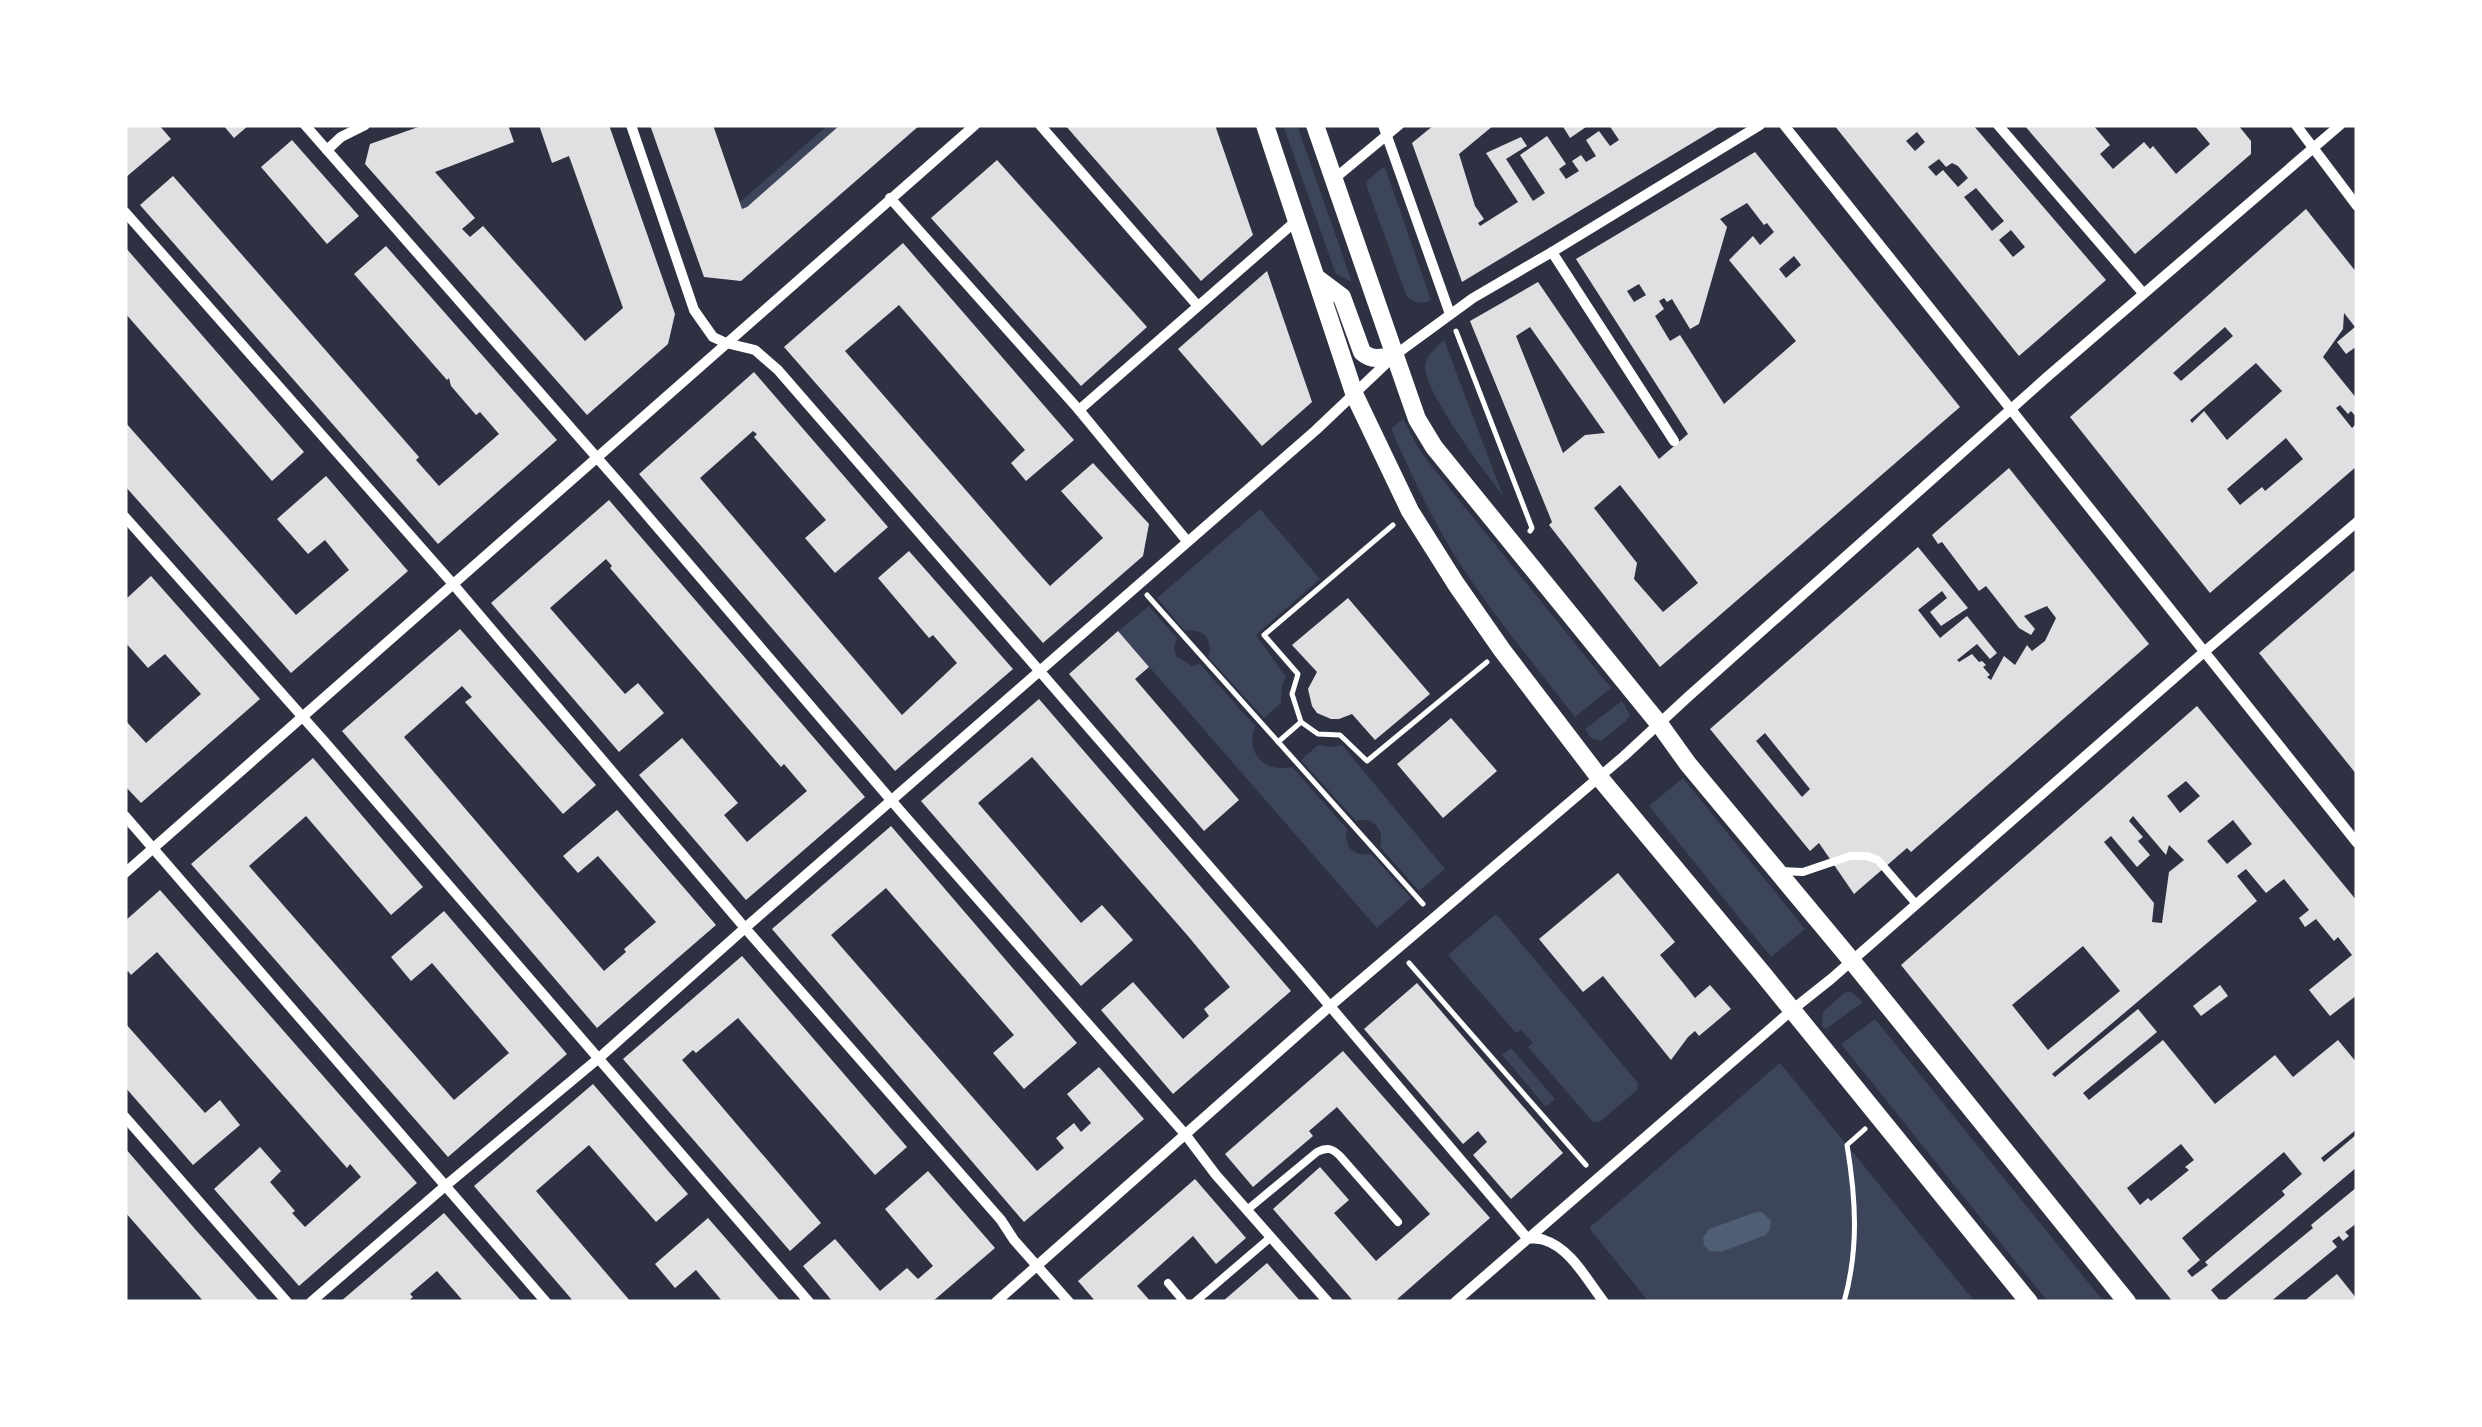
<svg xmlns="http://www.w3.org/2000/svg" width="2482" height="1427" font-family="Manrope,sans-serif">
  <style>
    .green { fill: #3c4559 }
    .water { fill: #4f5d75 }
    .building { fill: #e0e0e3; fill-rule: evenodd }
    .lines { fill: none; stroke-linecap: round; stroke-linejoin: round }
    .path { stroke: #fff; stroke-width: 5 }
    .service { stroke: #fff; stroke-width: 8 }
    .minor { stroke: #fff; stroke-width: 10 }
    .tertiary { stroke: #fff; stroke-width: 18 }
  </style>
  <rect width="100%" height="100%" fill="#2d3142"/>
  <g class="green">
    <path d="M828 125H840L747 207 742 209 740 202Z"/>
    <path d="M1283 125H1297L1352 282 1336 274Z"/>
    <path d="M1383 167 1386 170 1431 300C1422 305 1416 303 1407 297L1367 187 1366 182Z"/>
    <path d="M1444 340 1503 496C1486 473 1423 391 1425 365 1426 355 1437 347 1444 340Z"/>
    <path d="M1403 419 1419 449 1434 469 1611 688 1575 717C1537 668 1497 620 1462 567 1434 524 1412 476 1391 429Z"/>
    <path d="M1260 509 1320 579 1256 635 1286 677 1282 685 1281 703 1264 718 1208 657C1214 639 1203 628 1185 631L1157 598Z"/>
    <path d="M1149 606 1177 638 1174 647 1176 656 1192 666 1200 664 1255 726C1245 753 1264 773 1292 767L1347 829C1343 847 1354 857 1371 854L1411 898 1377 928 1118 631Z"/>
    <path d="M1622 701 1630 715 1627 720 1601 741 1591 738 1585 729Z"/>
    <path d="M1318 745 1331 747 1342 745 1445 869 1419 891 1380 847C1385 830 1374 816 1356 821L1301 760Z"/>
    <path d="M1683 778 1805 929 1771 957 1649 806Z"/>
    <path d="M1495 915 1499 917 1638 1083 1637 1090 1601 1121 1593 1122 1528 1047 1533 1043 1521 1030 1516 1033 1448 955Z"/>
    <path d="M1850 991 1863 1002 1826 1029 1822 1026 1823 1012 1844 993Z"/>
    <path d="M1875 1019 2104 1302H2048L1841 1044Z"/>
    <path d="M1511 1048 1555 1099 1546 1107 1502 1055Z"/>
    <path d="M1780 1063 1975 1302H1649L1589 1228Z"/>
  </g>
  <path class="water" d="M1756 1212H1762L1771 1221 1770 1229 1766 1235 1721 1252 1709 1251 1704 1245 1703 1238 1709 1229Z"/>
  <g class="building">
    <path d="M125 125H159L171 139 125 178Z"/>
    <path d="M223 125H249L234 138Z"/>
    <path d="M424 125H508L514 142 435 172 475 218 462 229 470 237 483 226 585 341 623 308 569 156 552 163 539 125H609L675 314 668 344 587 415 365 164 370 144Z"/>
    <path d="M650 125H713L742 209 747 207 840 125H920L741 281 704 277Z"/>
    <path d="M1065 125H1215L1253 235 1201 281Z"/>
    <path d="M1434 125H1494L1459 154 1475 206 1484 219 1478 223 1480 226 1518 202 1486 153 1521 137 1527 146 1506 159 1533 201 1545 193 1520 155 1547 136 1566 164 1559 169 1566 179 1579 171 1572 161 1581 155 1586 162 1596 156 1586 140 1599 131 1610 146 1619 140 1609 125H1722L1462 282 1412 143Z"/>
    <path d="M1562 125H1589L1570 138Z"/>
    <path d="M1834 125H1973L2106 280 2019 356ZM1917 132 1925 142 1915 151 1906 141ZM1939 159 1946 167 1952 163 1958 166 1968 178 1958 187 1943 170 1936 176 1928 167ZM1976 188 2004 221 1992 231 1964 197ZM2011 230 2025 247 2013 257 1999 240Z"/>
    <path d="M2024 125H2093L2110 145 2100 154 2113 169 2144 142 2150 149 2153 146 2176 174 2210 144 2194 125H2238L2251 141V154L2135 254Z"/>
    <path d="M292 140 359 216 327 244 261 167Z"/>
    <path d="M1755 152 1960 407 1660 667 1549 525 1552 522 1470 321 1538 282 1659 459 1688 434 1576 259ZM1747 203 1764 225 1767 223 1774 232 1760 245 1753 236 1729 260 1796 341 1724 404 1680 335 1670 341 1655 316 1664 309 1659 301 1664 298 1667 302 1672 299 1690 329 1699 324 1727 227 1720 219ZM1794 256 1801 265 1786 278 1779 269ZM1639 284 1646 295 1634 302 1627 291ZM1530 327 1605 433 1585 435 1563 453 1516 336ZM1620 485 1698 583 1663 612 1634 579 1637 563 1594 508Z"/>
    <path d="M997 160 1147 327 1081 386 931 218Z"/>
    <path d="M173 176 419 457 416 460 439 486 499 434 480 412 476 415 451 386 449 378 447 380 354 274 386 246 557 440 438 544 140 205Z"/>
    <path d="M2306 209 2357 273V346L2346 354 2337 342 2355 327 2344 313 2343 329 2323 357 2357 399V418L2351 411 2348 414 2340 405 2336 408 2352 428 2357 423V466L2210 593 2070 417ZM2225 327 2233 336 2181 381 2173 373ZM2256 363 2282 391 2227 440 2204 411 2192 423 2190 420ZM2286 438 2303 459 2265 491 2262 487 2240 505 2227 489Z"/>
    <path d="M903 243 1074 440 1026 481 1011 463 1025 450 899 305 845 351 1023 556 1050 586 1103 538 1061 491 1093 463 1149 524 1143 556 1043 643 784 347Z"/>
    <path d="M125 247 304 452 272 481 125 313Z"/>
    <path d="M1267 271 1312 402 1262 446 1178 349Z"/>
    <path d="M754 372 888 527 835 573 805 538 826 520 754 437 757 434 753 431 700 478 902 715 957 663 933 635 929 638 878 578 909 551 1013 669 895 771 639 474Z"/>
    <path d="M125 422 296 615 349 570 325 540 308 554 277 519 326 476 408 571 291 673 125 486Z"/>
    <path d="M2009 468 2149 644 1911 852 1907 848 1854 894 1819 843 1810 851 1710 729 1918 547 1968 608 1941 626 1930 612 1947 598 1942 591 1918 610 1940 638 1967 616 1997 653 1990 659 1977 644 1957 660 1959 662 1972 654 1979 662 1982 661 1986 665 1983 667 1990 675 1987 677 1991 680 2004 656 2015 665 2027 645 2032 651 2045 641 2056 618 2047 606 2024 616 2035 629 2031 635 2019 628 1986 586 1979 591 1942 542 1938 544 1932 535ZM1765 733 1810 789 1802 797 1756 741Z"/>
    <path d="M609 500 865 797 746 900 639 775 682 738 738 803 724 815 747 842 807 791 784 764 781 767 610 568 612 566 606 559 550 608 625 694 638 683 664 713 619 752 491 603Z"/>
    <path d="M2357 568 2356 715 2357 775 2259 653Z"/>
    <path d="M151 576 260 699 141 803 125 786V720L146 743 201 694 165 654 148 668 125 642V600Z"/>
    <path d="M1348 598 1430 694 1375 740 1352 714 1339 719H1331L1317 713 1312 706 1308 689 1317 672 1292 645Z"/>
    <path d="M460 629 596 785 563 814 465 702 472 697 462 686 404 737 604 971 626 952 624 949 656 922 598 856 578 873 563 856 617 810 716 925 597 1028 342 731Z"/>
    <path d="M1118 631 1149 667 1135 679 1239 800 1204 831 1069 674Z"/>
    <path d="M1039 699 1291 991 1173 1094 1101 1010 1133 982 1183 1039 1209 1016 1204 1009 1230 987 1188 936 1032 757 978 803 1081 923 1102 905 1133 940 1081 986 921 801Z"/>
    <path d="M2197 706 2357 901V995L2330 1016 2309 990 2352 955 2338 937 2334 941 2316 919 2305 927 2299 918 2309 910 2284 879 2266 893 2246 869 2237 876 2257 901 2052 1074 2055 1077 2138 1009 2157 1032 2083 1093 2089 1100 2163 1040 2215 1104 2275 1055 2293 1077 2338 1040 2357 1063V1129L2321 1158 2324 1162 2357 1134V1167L2211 1290 2221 1302H2173L1901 965ZM2186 781 2200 796 2180 813 2167 796ZM2133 816 2166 855 2169 845 2184 860 2169 872 2162 923 2152 922 2154 903 2104 842 2111 836 2137 867 2150 855 2138 841 2143 837 2129 821ZM2233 820 2252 844 2227 864 2207 841ZM2083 946 2120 991 2048 1050 2012 1005ZM2181 1144 2194 1160 2185 1167 2189 1170 2151 1201 2148 1198 2140 1205 2127 1188ZM2284 1152 2302 1174 2282 1191 2285 1195 2205 1262 2208 1265 2192 1277 2187 1271 2200 1260 2182 1238Z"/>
    <path d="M1451 718 1497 771 1443 818 1397 764Z"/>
    <path d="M313 758 423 887 391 915 306 816 249 866 454 1100 509 1053 432 963 411 981 391 957 444 911 567 1054 448 1157 191 864Z"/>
    <path d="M891 826 1077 1043 1024 1089 993 1053 1014 1035 886 888 831 935 1037 1171 1064 1148 1056 1138 1074 1123 1081 1132 1091 1123 1067 1094 1099 1067 1144 1119 1024 1222 772 929Z"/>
    <path d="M1618 873 1675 942 1660 955 1684 984 1695 998 1710 985 1731 1009 1699 1036 1695 1031 1688 1037 1671 1060 1603 976 1583 992 1539 939Z"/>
    <path d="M160 890 417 1183 299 1286 214 1189 260 1147 281 1171 270 1182 295 1211 292 1213 305 1227 361 1177 350 1164 347 1168 157 952 131 975 128 971 125 973V921Z"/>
    <path d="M742 956 907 1147 875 1175 738 1018 696 1053 693 1050 682 1060 821 1223 790 1251 623 1059Z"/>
    <path d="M1417 983 1563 1153 1511 1199 1473 1155 1487 1142 1478 1131 1463 1144 1364 1029Z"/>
    <path d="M2220 985 2228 996 2201 1016 2193 1006Z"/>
    <path d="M125 1023 205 1113 220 1100 240 1125 193 1165 125 1087Z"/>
    <path d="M1343 1051 1490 1218 1394 1302H1354L1273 1209 1320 1167 1349 1200 1334 1213 1376 1261 1430 1214 1337 1107 1309 1131 1313 1136 1253 1187 1225 1154Z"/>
    <path d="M593 1084 688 1194 656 1222 589 1145 536 1191 631 1302H574L474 1186Z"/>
    <path d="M125 1148 195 1229 260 1302H204L125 1212Z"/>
    <path d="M928 1171 995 1248 932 1302H833L803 1266 835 1239 880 1291 907 1268 918 1279 933 1266 885 1209Z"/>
    <path d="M1195 1179 1246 1238 1216 1264 1193 1236 1137 1286 1151 1302H1096L1078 1281Z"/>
    <path d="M2357 1187V1223L2345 1232 2349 1236 2343 1241 2339 1236 2332 1241 2337 1247 2270 1302H2223L2313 1228 2311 1225Z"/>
    <path d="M444 1213 522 1302H464L437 1271 410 1294 413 1297 407 1302H340Z"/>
    <path d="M708 1218 729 1242 781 1302H723L696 1270 675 1288 655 1264Z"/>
    <path d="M1267 1263 1301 1302H1222Z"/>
    <path d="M2337 1274 2357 1299V1302H2303Z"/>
  </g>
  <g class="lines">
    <g class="path">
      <path d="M1456 331 1532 528 1530 531"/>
      <path d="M1147 595 1423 904"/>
      <path d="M1301 722 1292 694 1298 674 1264 635 1393 525"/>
      <path d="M1278 742 1301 722 1318 734 1340 735 1367 761 1487 662"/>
      <path d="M1409 963 1586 1165"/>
      <path d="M1844 1302C1859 1249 1856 1199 1847 1145L1865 1129"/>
    </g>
    <g class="service">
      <path d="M1780 871 1803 872 1850 856H1867L1878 860 1916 904"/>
      <path d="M1247 1210 1317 1152C1327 1147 1332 1148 1340 1156L1398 1222"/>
      <path d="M1168 1283 1184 1302"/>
      <path d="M1195 1302 1271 1237"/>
    </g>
    <g class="minor">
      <path d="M305 125 628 493 903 814 1185 1134 1216 1175 1328 1302"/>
      <path d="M631 125 694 310 713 337 726 343 755 350 778 370 1301 972 1527 1238"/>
      <path d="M1040 125 1197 305"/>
      <path d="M1383 125 1450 314"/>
      <path d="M1784 125 2357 843"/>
      <path d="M1998 125 2143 293"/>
      <path d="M2296 125 2357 206"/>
      <path d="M327 150 341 137 365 125"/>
      <path d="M1334 179 1399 125"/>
      <path d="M890 198 1079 410 1187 541"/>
      <path d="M125 212 453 584 745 928 1001 1220 1014 1240 1069 1302"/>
      <path d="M1552 252 1674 441"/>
      <path d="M1079 410 1297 220"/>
      <path d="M125 517 324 741 809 1302"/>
      <path d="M125 816 546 1302"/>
      <path d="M125 873 975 125"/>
      <path d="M125 1117 287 1302"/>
      <path d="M1527 1238C1533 1239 1539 1238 1544 1240 1571 1248 1588 1282 1604 1302"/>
      <path d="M311 1302 444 1187 599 1058 745 928 1316 430 1395 355 1473 298 1552 252 1760 125"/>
      <path d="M996 1302 1329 1007 1624 756 1689 696 2047 377 2340 125"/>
      <path d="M1455 1302 1792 1010 1831 979 2204 652 2357 522"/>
    </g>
    <g class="tertiary">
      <path d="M1265 125 1355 396 1410 511 1456 584 1502 650 1599 777 1763 974 2029 1302"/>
      <path d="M1315 125 1410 399 1417 419 1434 447 1660 725 1688 764 1852 961 2127 1302"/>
      <path d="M1318 279 1342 297 1362 352C1372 361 1382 358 1395 355"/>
    </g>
  </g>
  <rect width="2482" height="1427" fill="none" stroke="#ffffff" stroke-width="255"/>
</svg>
